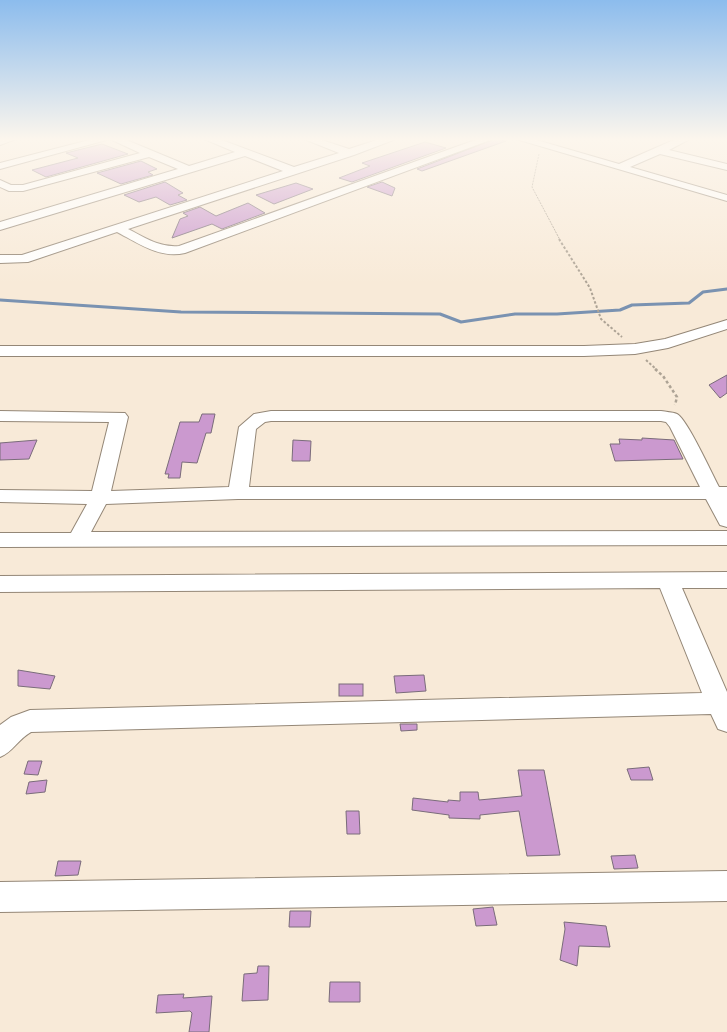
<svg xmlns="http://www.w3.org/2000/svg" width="727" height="1032" font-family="Raleway,sans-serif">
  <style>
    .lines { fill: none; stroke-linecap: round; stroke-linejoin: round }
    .stream { stroke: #7a92b1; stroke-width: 3 }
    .building { fill: #cb99cf; stroke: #7a6c7a }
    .minor-casing { stroke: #948777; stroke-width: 2 }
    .path-far2 { stroke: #ada395; stroke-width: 1; stroke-dasharray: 2 1; stroke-linecap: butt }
    .path-far1 { stroke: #ada395; stroke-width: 2; stroke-dasharray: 2.5 2; stroke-linecap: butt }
    .path { stroke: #ada395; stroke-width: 2.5; stroke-dasharray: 3 2.5; stroke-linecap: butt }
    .minor { fill: #fff; fill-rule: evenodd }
  </style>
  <rect width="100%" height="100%" fill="#f8ead8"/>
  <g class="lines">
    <path class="stream" d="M0 300 181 312 440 314 461 322 515 314H557L620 310 632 305 689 303 703 292 727 289"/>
  </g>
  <g class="building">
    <path d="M495 139 506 141 422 171 417 169Z"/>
    <path d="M425 142 446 148 352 182 339 178 370 166 362 163Z"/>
    <path d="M102 144 128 154 46 177 32 170 78 158 66 153Z"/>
    <path d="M141 161 157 169 148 172 153 175 121 184 97 173Z"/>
    <path d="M165 182 183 193 178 195 187 200 170 205 156 197 139 202 124 195Z"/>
    <path d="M382 182 395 188 392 196 367 187Z"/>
    <path d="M296 183 313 189 274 204 256 195Z"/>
    <path d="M248 203 265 213 222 229 212 224 172 238 180 219 188 216 183 213 200 207 216 216Z"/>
    <path d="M727 375V393L720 398 709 385Z"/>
    <path d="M202 414H215L211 433H206L197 463 182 462 180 478H168L169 474H165L180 422H199Z"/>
    <path d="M642 438 674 440 683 459 615 461 610 444H620L619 439 642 440Z"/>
    <path d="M37 440 29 459 0 460V443Z"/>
    <path d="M293 440 311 441 310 461H292Z"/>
    <path d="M18 670 55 676 50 689 18 686Z"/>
    <path d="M424 675 426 691 396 693 394 676Z"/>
    <rect x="339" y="684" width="24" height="12"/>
    <path d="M400 724H417V730L401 731Z"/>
    <path d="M28 761H42L38 775 24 774Z"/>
    <path d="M649 767 653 780H631L627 769Z"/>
    <path d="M518 770H544L560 855 527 856 519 811 480 815V819L449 818V815L412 810 413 798 448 802V800L460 801V792H478L479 800 522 796Z"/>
    <path d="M47 780 45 792 26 794 29 782Z"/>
    <path d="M346 811H359L360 834H347Z"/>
    <path d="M635 855 638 868 614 869 611 856Z"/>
    <path d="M58 861H81L78 875 55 876Z"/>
    <path d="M493 907 497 925 476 926 473 909Z"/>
    <path d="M290 911H311L310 927H289Z"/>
    <path d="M564 922 606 926 610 947 579 946 577 966 560 960 565 929Z"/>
    <path d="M258 966H269L268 1000 242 1001 244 974 257 973Z"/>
    <path d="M330 982H360V1002H329Z"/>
    <path d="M184 994 183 998 212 996 209 1032H189L192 1013 190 1011 156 1013 158 995Z"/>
  </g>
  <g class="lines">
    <g class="minor-casing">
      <g id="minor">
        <path d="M0 139H16L0 145Z"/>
        <path d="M93 139H124L189 166 235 152 204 139H219L294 167 339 153 304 139H319L349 149 380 139H396L354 155 128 229C144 237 160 248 179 246L478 139H493L185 253C160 259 138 243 117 232L28 262 0 263V255H22L283 171 245 156 0 230V222L178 169 149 157 23 191H9L0 187V180L11 185H23L140 153 110 139 0 169V163Z"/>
        <path d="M516 139H533L619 164 676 139H690L669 150 727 164V170L660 154 630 167 727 195V201Z"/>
        <path d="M727 320V329L668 348 635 354 584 356H0V346H584L635 344 665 339Z"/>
        <path d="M0 411 125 413 128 417 111 491 229 487 239 427 254 414 271 411H661C666 412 672 412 677 414 687 419 712 474 719 487H727V527L720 525 706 499H238L106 504 91 532 727 531V545L0 547V533H71L87 504 0 502V490L92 491 109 422 0 421ZM271 421H661L666 422 670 427 700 487H249L256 429 265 422Z"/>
        <path d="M727 572V588H682L727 692V732L718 729 711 714 31 732C18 739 13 752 0 757V725L11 717 30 710 702 693 660 588 0 592V576Z"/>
        <path d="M727 871V901L0 912V882Z"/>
      </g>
    </g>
    <path class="path-far2" d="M539 154 532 187 560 240"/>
    <g class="path-far1">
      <path d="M559 239 590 288 601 319 622 337"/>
      <path d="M646 360 657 370"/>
    </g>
    <path class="path" d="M655 369 663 376 677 397 675 405"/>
    <use href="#minor" class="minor"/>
  </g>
  <linearGradient id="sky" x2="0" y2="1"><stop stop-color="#8cbced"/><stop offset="0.49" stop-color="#fcf6ed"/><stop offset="1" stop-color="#fcf6ed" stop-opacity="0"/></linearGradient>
  <rect width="727" height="284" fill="url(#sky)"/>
</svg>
